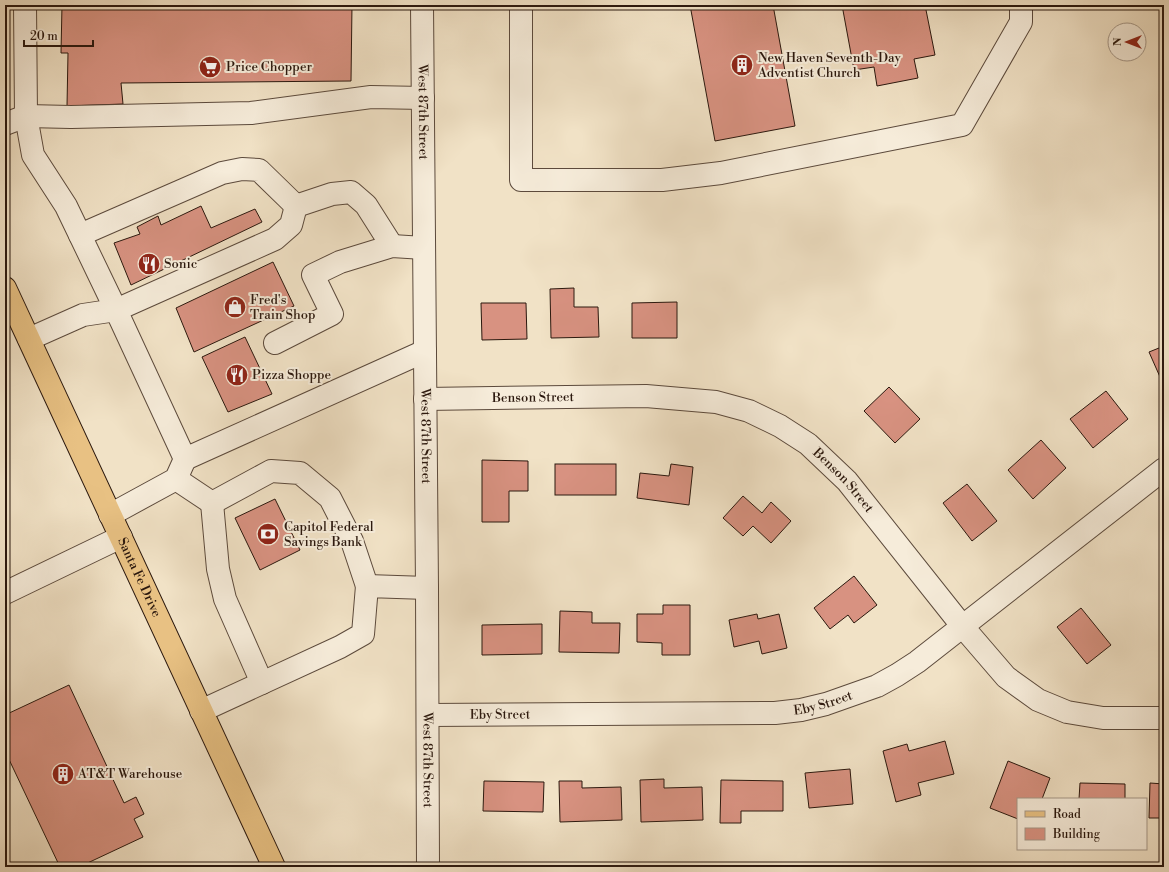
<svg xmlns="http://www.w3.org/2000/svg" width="1169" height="872" font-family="'Libre Bodoni',serif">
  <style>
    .building { fill: #d89281; stroke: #2b180e }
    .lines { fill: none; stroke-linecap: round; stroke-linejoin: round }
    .minor-casing { stroke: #5c4a3c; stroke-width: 24 }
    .major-casing { stroke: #2b180e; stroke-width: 24 }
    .minor { stroke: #f6ecda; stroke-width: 22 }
    .major { stroke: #e8c183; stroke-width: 22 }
    .labels { text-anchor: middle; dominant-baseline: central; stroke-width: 4; stroke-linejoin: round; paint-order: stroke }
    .poi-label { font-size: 13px; fill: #2b180e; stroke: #f6ecda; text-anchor: start }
    .street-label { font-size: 13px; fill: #2b180e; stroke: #f6ecda }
  </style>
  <rect width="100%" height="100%" fill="#f1e2c6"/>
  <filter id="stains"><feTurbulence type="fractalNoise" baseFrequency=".005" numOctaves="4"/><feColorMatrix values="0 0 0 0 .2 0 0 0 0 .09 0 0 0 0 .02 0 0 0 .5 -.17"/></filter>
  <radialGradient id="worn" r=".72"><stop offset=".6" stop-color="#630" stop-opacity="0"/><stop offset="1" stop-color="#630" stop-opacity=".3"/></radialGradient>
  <g class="building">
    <path d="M62 5H352L351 81 121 83 123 104 67 106 68 53H61Z"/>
    <path d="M690 5H773L795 126 715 141Z"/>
    <path d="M842 5H925L935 55 914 59 918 78 877 86 874 67 854 70Z"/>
    <path d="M201 206 211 228 255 209 262 222 131 285 114 243 140 234 137 227 158 216 161 225Z"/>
    <path d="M273 262 294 306 194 352 176 308Z"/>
    <path d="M574 288V307H598L599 337 551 338 550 289Z"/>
    <path d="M677 302V338H632V303Z"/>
    <path d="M481 303H526L527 339 482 340Z"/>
    <path d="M245 337 272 394 228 412 202 357Z"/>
    <path d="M1164 346V386L1149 352Z"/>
    <path d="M889 387 920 419 895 443 864 411Z"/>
    <path d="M1106 391 1128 419 1093 448 1070 419Z"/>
    <path d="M1041 440 1066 468 1033 499 1008 470Z"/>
    <path d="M482 460 528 461V491H509V522H482Z"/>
    <rect x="555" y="464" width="61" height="31"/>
    <path d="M671 464 693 467 689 505 637 498 640 473 669 476Z"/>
    <path d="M967 484 997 521 972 541 943 503Z"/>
    <path d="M743 496 762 513 771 502 791 521 771 543 753 526 743 536 723 518Z"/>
    <path d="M275 499 300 550 260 570 235 518Z"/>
    <path d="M854 576 877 605 854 623 848 615 830 629 814 608Z"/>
    <path d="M663 605H690V655H662V643L637 642V614H663Z"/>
    <path d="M1081 608 1111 645 1087 664 1057 627Z"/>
    <path d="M560 611 592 612V623H620L619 653 559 652Z"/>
    <path d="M757 614 758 619 779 614 787 648 762 654 759 641 734 647 729 620Z"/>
    <path d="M542 624V654L482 655V625Z"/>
    <path d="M69 685 124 803 136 797 144 814 134 819 143 837 79 867H60L5 751V715Z"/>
    <path d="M945 741 954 774 918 783 921 795 896 802 883 751 907 744 909 751Z"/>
    <path d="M1008 761 1050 778 1042 799H1018V819L990 808Z"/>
    <path d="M850 769 853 804 809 808 805 773Z"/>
    <path d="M664 779V788L702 787 703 820 641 822 640 780Z"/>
    <path d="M721 780 783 781V811H741V823H720Z"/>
    <path d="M484 781 544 782 543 812 483 811Z"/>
    <path d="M559 781H582V788L621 787 622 820 560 822Z"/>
    <path d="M1080 783 1125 784V799H1079Z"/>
    <path d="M1150 783 1164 784V818H1149Z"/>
  </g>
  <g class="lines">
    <g class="minor-casing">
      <g id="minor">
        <path d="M25 5 26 116 33 155 66 206 116 310 185 459 425 351"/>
        <path id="s1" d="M422 5 427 588 428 867"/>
        <path d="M521 5V180H662L721 173 962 125 1021 22V5"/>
        <path d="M5 124 26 116 71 117 251 113 371 97 423 98"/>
        <path d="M80 235 222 173 242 169 259 170 296 206"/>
        <path d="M29 339 83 315 116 310 275 239 291 225 296 206 332 194 351 192 366 205 392 246"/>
        <path d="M275 343 332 314 313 275 340 262 392 246 424 248"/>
        <path id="s2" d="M425 399 646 396 716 402 749 411 780 426 808 444 847 481 963 627 1006 677 1038 700 1067 712 1103 718H1164"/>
        <path d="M176 479 212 503"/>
        <path d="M212 503 271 471 300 473 330 498 352 541 367 586"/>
        <path d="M212 503 218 569 225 599 262 683"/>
        <path d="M110 515 176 479 185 459"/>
        <path d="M5 593 121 537"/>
        <path d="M201 711 340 647 363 634 367 586 427 588"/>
        <path id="s3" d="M428 715 775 713 801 710 826 704 877 686 897 675 917 662 1164 469"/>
      </g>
    </g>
    <g class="major-casing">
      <g id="major">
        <path id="s4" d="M5 288 274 867"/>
      </g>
    </g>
    <use href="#minor" class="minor"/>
    <use href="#major" class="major"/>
  </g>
  <defs>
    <g id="building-disc" transform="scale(1.15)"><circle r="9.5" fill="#8f2418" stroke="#f6ecda"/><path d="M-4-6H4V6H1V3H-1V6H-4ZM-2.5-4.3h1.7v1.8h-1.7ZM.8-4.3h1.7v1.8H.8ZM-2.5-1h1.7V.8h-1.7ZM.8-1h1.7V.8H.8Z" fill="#fff"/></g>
    <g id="supermarket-disc" transform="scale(1.15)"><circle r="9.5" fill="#8f2418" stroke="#f6ecda"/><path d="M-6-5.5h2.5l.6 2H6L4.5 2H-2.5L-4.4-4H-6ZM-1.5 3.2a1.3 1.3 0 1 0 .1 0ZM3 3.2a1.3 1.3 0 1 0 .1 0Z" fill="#fff"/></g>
    <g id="restaurant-disc" transform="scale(1.15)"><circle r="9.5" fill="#8f2418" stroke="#f6ecda"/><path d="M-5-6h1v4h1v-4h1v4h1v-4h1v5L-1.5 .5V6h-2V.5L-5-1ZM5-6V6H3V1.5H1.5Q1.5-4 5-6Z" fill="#fff"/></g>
    <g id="shop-disc" transform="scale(1.15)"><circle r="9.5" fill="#8f2418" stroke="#f6ecda"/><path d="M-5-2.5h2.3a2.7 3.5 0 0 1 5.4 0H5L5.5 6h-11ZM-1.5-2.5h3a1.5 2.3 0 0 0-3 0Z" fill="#fff"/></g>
    <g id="bank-disc" transform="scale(1.15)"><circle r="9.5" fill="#8f2418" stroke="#f6ecda"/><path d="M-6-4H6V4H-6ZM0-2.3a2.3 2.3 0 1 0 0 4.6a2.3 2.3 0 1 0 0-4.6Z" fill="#fff"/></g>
  </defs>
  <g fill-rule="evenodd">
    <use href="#building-disc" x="742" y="65"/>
    <use href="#supermarket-disc" x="210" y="67"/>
    <use href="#restaurant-disc" x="149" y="264"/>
    <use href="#shop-disc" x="235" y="307"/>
    <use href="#restaurant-disc" x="237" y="375"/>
    <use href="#bank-disc" x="268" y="534"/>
    <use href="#building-disc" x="63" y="774"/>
  </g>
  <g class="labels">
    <g class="poi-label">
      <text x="758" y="58">New Haven Seventh-Day<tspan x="758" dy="15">Adventist Church</tspan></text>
      <text x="226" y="67">Price Chopper</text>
      <text x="164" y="264">Sonic</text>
      <text x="250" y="300">Fred's<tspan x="250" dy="15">Train Shop</tspan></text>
      <text x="252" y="375">Pizza Shoppe</text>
      <text x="284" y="527">Capitol Federal<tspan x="284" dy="15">Savings Bank</tspan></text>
      <text x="78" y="774">AT&amp;T Warehouse</text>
    </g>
    <g class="street-label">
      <text stroke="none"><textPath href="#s1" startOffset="107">West 87th Street</textPath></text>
      <text stroke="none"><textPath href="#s2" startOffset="108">Benson Street</textPath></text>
      <text stroke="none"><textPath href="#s1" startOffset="431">West 87th Street</textPath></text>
      <text stroke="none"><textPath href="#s2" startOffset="444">Benson Street</textPath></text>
      <text stroke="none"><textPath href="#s4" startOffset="319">Santa Fe Drive</textPath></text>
      <text stroke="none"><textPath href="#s3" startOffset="396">Eby Street</textPath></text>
      <text stroke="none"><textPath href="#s3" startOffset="72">Eby Street</textPath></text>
      <text stroke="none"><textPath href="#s1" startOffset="755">West 87th Street</textPath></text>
    </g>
  </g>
  <rect width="1169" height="872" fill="none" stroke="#f1e2c6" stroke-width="20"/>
  <rect x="6" y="6" width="1157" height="860" fill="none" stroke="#2b180e" stroke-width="2"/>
  <rect x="10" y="10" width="1149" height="852" fill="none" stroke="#2b180e"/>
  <rect x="1017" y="798" width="130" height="52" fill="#f6ecda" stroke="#a59788"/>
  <rect x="1025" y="811" width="20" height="6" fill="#e8c183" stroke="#a59788"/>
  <text x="1053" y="818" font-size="12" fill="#2b180e">Road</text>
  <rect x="1025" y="828" width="20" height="12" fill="#d89281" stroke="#a59788"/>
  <text x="1053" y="838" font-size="12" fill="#2b180e">Building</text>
  <g transform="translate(1127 42) rotate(270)"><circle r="19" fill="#f6ecda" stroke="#a59788"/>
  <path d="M0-3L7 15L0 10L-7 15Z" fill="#8f2418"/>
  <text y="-6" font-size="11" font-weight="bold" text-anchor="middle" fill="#2b180e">N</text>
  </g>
  <path d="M24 40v6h69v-6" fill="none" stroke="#2b180e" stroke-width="2"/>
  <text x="30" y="40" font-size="12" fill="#2b180e" stroke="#f6ecda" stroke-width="3" paint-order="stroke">20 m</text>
  <rect width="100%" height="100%" filter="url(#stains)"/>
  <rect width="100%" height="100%" fill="url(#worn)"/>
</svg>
